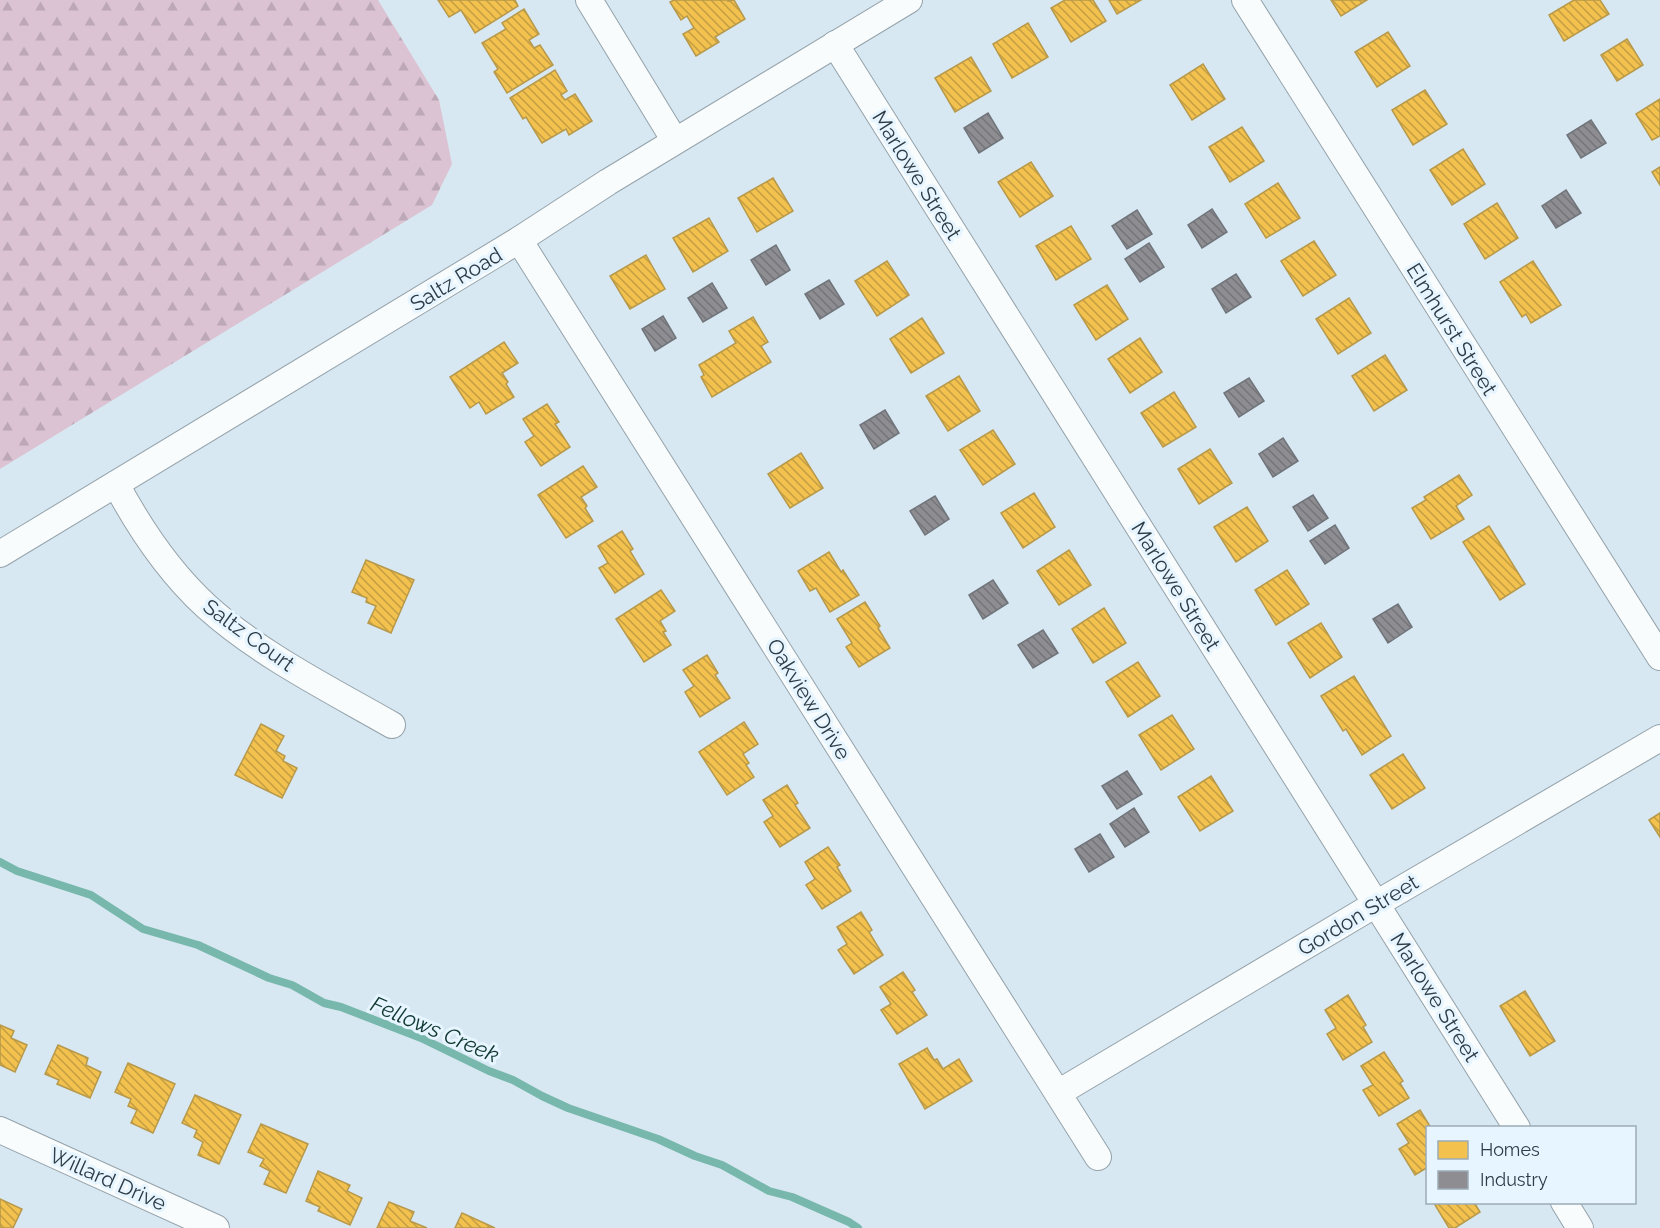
<svg xmlns="http://www.w3.org/2000/svg" width="1660" height="1228" font-family="Raleway,sans-serif">
  <style>
    .forest { fill: url(#forest-firs) }
    .homes { fill: url(#homes-back-hatch); stroke: #b7994b; stroke-width: 1.5 }
    .industry { fill: url(#industry-back-hatch); stroke: #70757b; stroke-width: 1.5 }
    .lines { fill: none; stroke-linecap: round; stroke-linejoin: round }
    .stream { stroke: #77b7ac; stroke-width: 8 }
    .street-casing { stroke: #94a2aa; stroke-width: 28 }
    .street { stroke: #f9fcfd; stroke-width: 26 }
    .labels { text-anchor: middle; dominant-baseline: central; stroke-width: 6; stroke-linejoin: round; paint-order: stroke }
    .street-label { font-size: 21px; fill: #2d3c45; stroke: #e6f5ff }
    .water-label { font-size: 22px; font-style: italic; fill: #113830; stroke: #e6f5ff }
  </style>
  <defs>
    <pattern id="forest-firs" width="22" height="20" patternUnits="userSpaceOnUse" patternTransform="scale(1.5)"><rect width="22" height="20" fill="#dbc3d3"/><path d="M5 1l3.5 6h-7zM16 11l3.5 6h-7z" fill="#bca8b6"/></pattern>
    <pattern id="homes-back-hatch" width="6" height="6" patternUnits="userSpaceOnUse" patternTransform="scale(1.5)"><rect width="6" height="6" fill="#f2c14e"/><path d="M-1 5l2 2M0 0l6 6M5-1l2 2" fill="none" stroke="#c49e43"/></pattern>
    <pattern id="industry-back-hatch" width="6" height="6" patternUnits="userSpaceOnUse" patternTransform="scale(1.5)"><rect width="6" height="6" fill="#8d8d92"/><path d="M-1 5l2 2M0 0l6 6M5-1l2 2" fill="none" stroke="#747479"/></pattern>
  </defs>
  <rect width="100%" height="100%" fill="#d8e8f2"/>
  <path class="forest" d="M0 0H378L439 100 452 164 432 205 0 469Z"/>
  <g class="homes">
    <path d="M438 0H515L518 6 475 33 461 10 449 17Z"/>
    <path d="M674 0H728V1L734 0 745 19 715 37 719 42 696 56 683 34 694 28 687 16 681 20 670 2Z"/>
    <path d="M1065 0H1093L1106 21 1071 42 1051 8Z"/>
    <path d="M1109 0H1141L1117 14Z"/>
    <path d="M1331 0H1367L1341 16Z"/>
    <path d="M1574 0H1600L1609 14 1564 41 1549 15Z"/>
    <path d="M524 9 539 34 529 40 534 48 540 45 553 65 507 93 494 72 498 69 482 43 506 29 502 23Z"/>
    <path d="M1028 23 1048 57 1012 78 993 44Z"/>
    <path d="M1388 32 1410 66 1377 87 1355 52Z"/>
    <path d="M1627 39 1643 65 1617 81 1601 55Z"/>
    <path d="M971 57 991 91 955 112 935 78Z"/>
    <path d="M1203 64 1225 99 1192 120 1170 85Z"/>
    <path d="M555 70 567 91 561 95 565 100 575 94 592 121 569 135 566 129 542 143 526 117 523 119 510 98Z"/>
    <path d="M1425 90 1447 124 1413 145 1392 110Z"/>
    <path d="M1660 99V136L1652 140 1636 114Z"/>
    <path d="M1242 127 1264 161 1230 182 1209 147Z"/>
    <path d="M1463 149 1485 184 1452 205 1430 170Z"/>
    <path d="M1031 162 1053 196 1020 217 998 182Z"/>
    <path d="M1660 167V185L1652 172Z"/>
    <path d="M773 178 793 211 757 232 738 198Z"/>
    <path d="M1278 183 1300 218 1266 238 1245 204Z"/>
    <path d="M1497 203 1518 238 1485 259 1464 224Z"/>
    <path d="M709 218 728 251 693 272 673 238Z"/>
    <path d="M1071 226 1091 259 1056 280 1036 246Z"/>
    <path d="M1314 241 1336 275 1303 296 1281 261Z"/>
    <path d="M646 255 665 289 630 309 610 276Z"/>
    <path d="M887 261 909 295 877 316 855 281Z"/>
    <path d="M1533 261 1561 305 1531 323 1526 314 1522 317 1500 282Z"/>
    <path d="M1107 285 1128 319 1096 340 1074 305Z"/>
    <path d="M1349 298 1371 333 1338 354 1316 319Z"/>
    <path d="M753 317 768 342 761 346 771 362 712 397 701 377 704 375 699 365 736 343 729 331Z"/>
    <path d="M922 318 944 353 911 373 890 339Z"/>
    <path d="M1140 338 1162 372 1130 393 1108 359Z"/>
    <path d="M504 342 518 363 502 373 508 382 506 384 514 397 486 414 479 402 470 408 450 377Z"/>
    <path d="M1385 355 1407 390 1374 411 1352 376Z"/>
    <path d="M959 376 980 411 948 431 926 396Z"/>
    <path d="M1174 392 1196 427 1163 447 1141 413Z"/>
    <path d="M547 404 559 422 555 424 570 447 541 466 525 442 534 436 523 419Z"/>
    <path d="M993 430 1015 464 983 485 960 450Z"/>
    <path d="M1210 449 1232 483 1199 504 1178 469Z"/>
    <path d="M801 453 823 488 790 508 768 474Z"/>
    <path d="M583 466 597 487 581 497 587 506 585 508 593 521 566 538 538 495Z"/>
    <path d="M1459 475 1472 495 1456 506 1464 519 1431 539 1412 508 1426 500 1424 497Z"/>
    <path d="M1034 493 1055 527 1023 548 1001 513Z"/>
    <path d="M1247 507 1268 541 1236 562 1214 527Z"/>
    <path d="M1489 526 1525 584 1500 600 1463 542Z"/>
    <path d="M622 531 633 549 630 551 644 574 615 593 599 568 608 563 598 546Z"/>
    <path d="M1069 550 1091 585 1059 605 1037 571Z"/>
    <path d="M829 552 841 572 843 570 859 595 830 612 816 588 810 591 798 571Z"/>
    <path d="M366 560 414 580 391 633 368 623 376 606 366 602 367 598 352 592Z"/>
    <path d="M1287 570 1309 604 1276 625 1255 590Z"/>
    <path d="M661 590 675 611 660 621 666 631 663 632 671 645 644 662 616 619Z"/>
    <path d="M865 602 880 626 878 628 890 648 859 667 846 647 852 643 837 619Z"/>
    <path d="M1104 608 1126 643 1093 663 1072 629Z"/>
    <path d="M1321 623 1342 657 1310 678 1288 643Z"/>
    <path d="M707 655 718 673 715 675 730 698 700 717 685 692 694 686 683 670Z"/>
    <path d="M1138 662 1160 696 1128 717 1106 682Z"/>
    <path d="M1354 676 1391 736 1362 755 1346 729 1343 731 1321 696Z"/>
    <path d="M1172 715 1194 749 1161 770 1139 735Z"/>
    <path d="M744 722 758 744 743 754 749 763 746 765 754 777 727 795 699 752Z"/>
    <path d="M261 724 284 736 276 751 285 756 283 761 297 768 282 798 235 775Z"/>
    <path d="M1403 754 1425 788 1392 809 1370 775Z"/>
    <path d="M1211 776 1233 811 1200 831 1178 797Z"/>
    <path d="M787 785 798 803 795 805 810 828 780 847 764 822 773 816 763 800Z"/>
    <path d="M1660 813V837L1649 820Z"/>
    <path d="M828 847 840 865 837 867 851 891 822 909 806 885 815 879 805 862Z"/>
    <path d="M861 912 872 930 869 932 883 955 854 974 838 950 847 944 837 927Z"/>
    <path d="M903 972 915 990 912 992 927 1015 897 1034 881 1010 891 1004 880 987Z"/>
    <path d="M1525 991 1555 1041 1530 1056 1500 1006Z"/>
    <path d="M1348 995 1366 1025 1363 1027 1372 1042 1343 1060 1327 1034 1336 1028 1325 1010Z"/>
    <path d="M0 1025 14 1031 11 1038 27 1045 15 1072 0 1065Z"/>
    <path d="M58 1045 88 1058 86 1065 101 1072 90 1098 57 1084 59 1080 45 1074Z"/>
    <path d="M927 1048 934 1060 937 1059 943 1069 959 1059 972 1081 925 1109 899 1064Z"/>
    <path d="M1384 1052 1403 1081 1400 1083 1409 1098 1379 1116 1363 1090 1373 1085 1361 1066Z"/>
    <path d="M128 1063 175 1084 153 1133 131 1123 137 1110 128 1106 131 1099 115 1092Z"/>
    <path d="M195 1095 241 1115 219 1164 198 1155 203 1142 194 1137 197 1130 182 1123Z"/>
    <path d="M1420 1110 1431 1128H1428V1167L1415 1175 1399 1149 1409 1143 1397 1124Z"/>
    <path d="M261 1124 308 1144 286 1193 264 1184 270 1171 260 1166 264 1159 248 1152Z"/>
    <path d="M318 1171 350 1185 347 1191 362 1198 350 1225 318 1211 320 1207 306 1201Z"/>
    <path d="M0 1199 22 1209 13 1228H0Z"/>
    <path d="M389 1202 414 1212 410 1221 427 1228H377Z"/>
    <path d="M1439 1202H1474L1480 1212 1455 1228H1449L1435 1205Z"/>
    <path d="M462 1213 495 1228H455Z"/>
  </g>
  <g class="industry">
    <path d="M988 113 1003 138 979 153 964 128Z"/>
    <path d="M1591 120 1606 143 1581 158 1567 135Z"/>
    <path d="M1566 190 1581 213 1556 228 1542 206Z"/>
    <path d="M1212 209 1227 232 1202 248 1188 225Z"/>
    <path d="M1137 210 1152 234 1127 249 1112 226Z"/>
    <path d="M1149 243 1164 267 1140 282 1125 259Z"/>
    <path d="M776 245 790 270 766 285 751 260Z"/>
    <path d="M1236 274 1251 297 1226 313 1212 289Z"/>
    <path d="M829 280 844 304 820 319 805 294Z"/>
    <path d="M712 283 727 308 703 322 688 298Z"/>
    <path d="M663 316 676 338 655 351 642 329Z"/>
    <path d="M1249 378 1264 401 1239 417 1224 393Z"/>
    <path d="M885 410 899 433 874 449 860 425Z"/>
    <path d="M1283 438 1298 461 1273 477 1259 454Z"/>
    <path d="M1313 495 1328 518 1308 531 1293 507Z"/>
    <path d="M935 496 949 519 925 535 910 511Z"/>
    <path d="M1335 525 1349 548 1325 564 1310 541Z"/>
    <path d="M993 580 1008 603 983 619 969 595Z"/>
    <path d="M1398 604 1412 627 1388 643 1373 619Z"/>
    <path d="M1043 630 1058 653 1033 668 1018 645Z"/>
    <path d="M1127 771 1142 794 1117 809 1102 786Z"/>
    <path d="M1134 808 1149 832 1125 847 1110 824Z"/>
    <path d="M1100 834 1114 857 1089 872 1075 849Z"/>
  </g>
  <g class="lines">
    <path class="stream" d="M0 862 17 871 91 895 143 929 198 945 269 978 292 985 324 1003 341 1007 421 1038 489 1071 513 1080 542 1096 568 1108 658 1139 695 1156 722 1165 769 1191 792 1197 849 1222 858 1228"/>
    <g class="street-casing">
      <g id="street">
        <path d="M589 0 675 141"/>
        <path d="M1245 0 1660 657"/>
        <path d="M835 44 1517 1128"/>
        <path d="M519 240 1098 1157"/>
        <path d="M116 484C140 529 168 571 206 606 259 654 329 689 392 725"/>
        <path d="M0 554 519 240 608 182 909 0"/>
        <path d="M1058 1093 1376 904 1660 738"/>
        <path d="M0 1130 216 1228"/>
        <path d="M1564 1202 1580 1228"/>
      </g>
    </g>
    <use href="#street" class="street"/>
  </g>
  <g class="labels">
    <g class="street-label">
      <text transform="translate(917 175) rotate(58)">Marlowe Street</text>
      <text transform="translate(456 279) rotate(-31)">Saltz Road</text>
      <text transform="translate(1452 329) rotate(58)">Elmhurst Street</text>
      <text transform="translate(1176 586) rotate(58)">Marlowe Street</text>
      <text transform="translate(249 635) rotate(36)">Saltz Court</text>
      <text transform="translate(809 699) rotate(58)">Oakview Drive</text>
      <text transform="translate(1358 915) rotate(-31)">Gordon Street</text>
      <text transform="translate(1435 997) rotate(58)">Marlowe Street</text>
      <text transform="translate(108 1179) rotate(24)">Willard Drive</text>
    </g>
    <g class="water-label">
      <text transform="translate(435 1029) rotate(23)">Fellows Creek</text>
    </g>
  </g>
  <rect x="1426" y="1126" width="210" height="78" fill="#e6f5ff" stroke="#9cabb5" stroke-width="1.5"/>
  <rect x="1438" y="1141" width="30" height="18" fill="#f2c14e" stroke="#9cabb5" stroke-width="1.5"/>
  <text x="1480" y="1156" font-size="18" fill="#2d3c45">Homes</text>
  <rect x="1438" y="1171" width="30" height="18" fill="#8d8d92" stroke="#9cabb5" stroke-width="1.5"/>
  <text x="1480" y="1186" font-size="18" fill="#2d3c45">Industry</text>
</svg>
